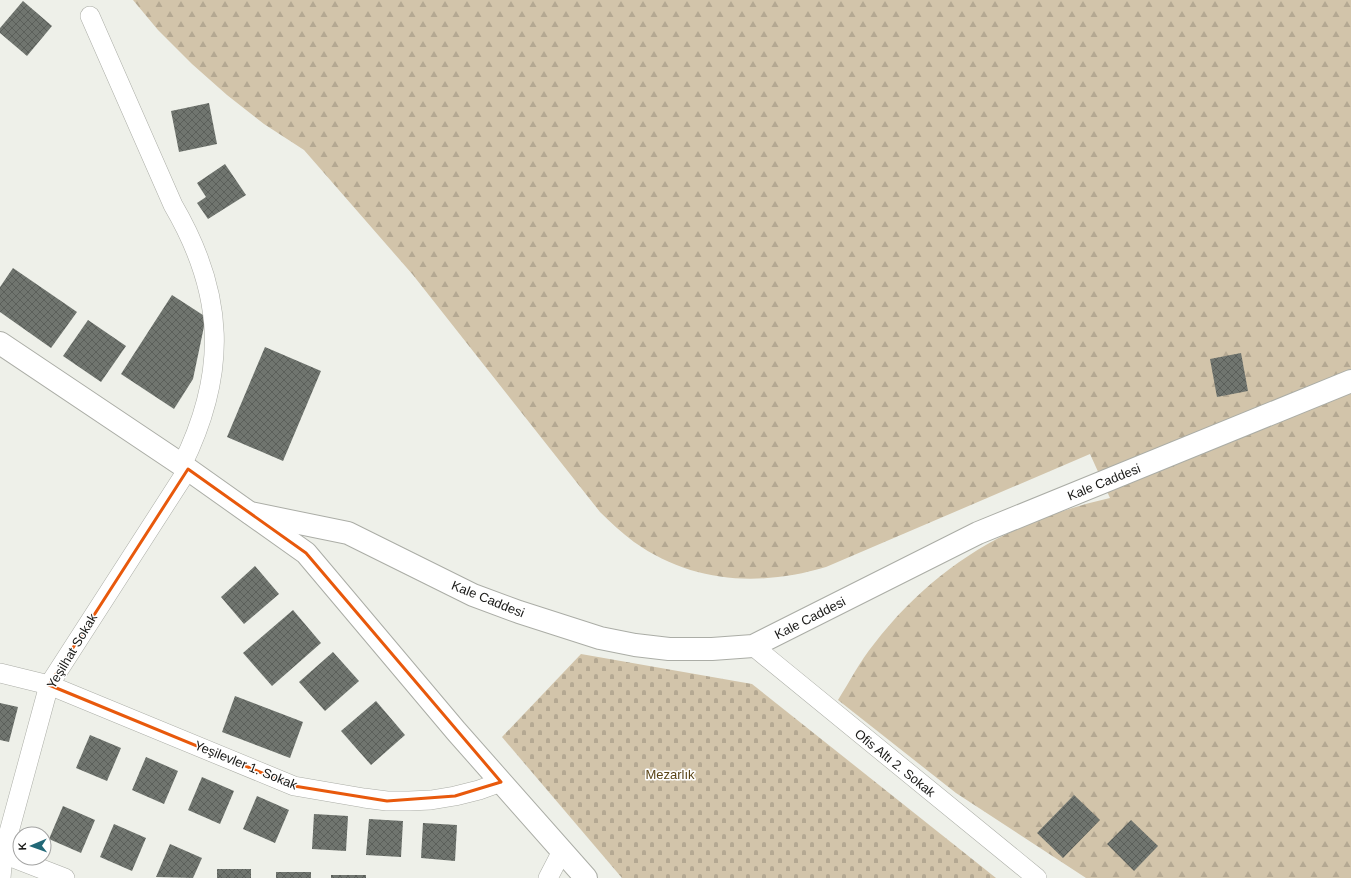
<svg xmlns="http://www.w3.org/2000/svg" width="1351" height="878" font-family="Helvetica,sans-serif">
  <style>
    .forest { fill: url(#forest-firs) }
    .cemetery { fill: url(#cemetery-stones) }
    .building { fill: url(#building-cross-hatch) }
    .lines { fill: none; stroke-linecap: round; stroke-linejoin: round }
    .minor-casing { stroke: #abada6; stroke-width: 20 }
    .tertiary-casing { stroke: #abada6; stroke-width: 24 }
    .secondary-casing { stroke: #abada6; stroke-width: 24 }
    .minor { stroke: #fff; stroke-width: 19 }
    .tertiary { stroke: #fff; stroke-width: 22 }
    .secondary { stroke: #fff; stroke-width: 22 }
    .marked { fill: none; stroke: #e8590c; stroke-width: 3; stroke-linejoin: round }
    .labels { text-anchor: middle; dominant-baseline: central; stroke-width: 3; stroke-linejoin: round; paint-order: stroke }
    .street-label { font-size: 13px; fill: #181816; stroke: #fff }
    .park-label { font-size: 13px; fill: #5a4416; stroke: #fff }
  </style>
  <defs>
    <pattern id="forest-firs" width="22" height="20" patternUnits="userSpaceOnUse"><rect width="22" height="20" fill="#d2c4aa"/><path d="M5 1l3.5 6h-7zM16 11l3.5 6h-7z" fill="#b4a892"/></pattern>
    <pattern id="cemetery-stones" width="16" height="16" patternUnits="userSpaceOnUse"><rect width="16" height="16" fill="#d2c4aa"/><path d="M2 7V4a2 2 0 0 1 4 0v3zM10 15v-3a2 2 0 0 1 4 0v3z" fill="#b4a892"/></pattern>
    <pattern id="building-cross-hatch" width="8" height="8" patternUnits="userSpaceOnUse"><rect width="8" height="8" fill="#70756f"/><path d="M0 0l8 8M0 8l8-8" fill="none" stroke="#5b5f5a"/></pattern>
  </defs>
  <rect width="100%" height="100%" fill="#eef0e9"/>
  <path class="forest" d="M133 0H1351V878H1086L956 793 838 700C850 681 860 661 874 644 936 564 1013 520 1110 498L1090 454 826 567C759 587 692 583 634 542 622 533 611 523 600 512L413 275 304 150 264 124 227 95 192 64 158 30Z"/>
  <path class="cemetery" d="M581 654 752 684 996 878H622L502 737Z"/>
  <g class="building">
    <path d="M23 1 52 26 27 56 0 33V28Z"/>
    <path d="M209 103 217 144 179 152 171 111Z"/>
    <path d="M225 164 246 195 208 219 197 203 206 197 197 183Z"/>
    <path d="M13 268 77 312 51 348 0 312V287Z"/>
    <path d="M172 295 206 317 193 379 174 409 121 374Z"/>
    <path d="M88 320 126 346 101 382 63 356Z"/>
    <path d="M265 347 321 371 283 461 227 437Z"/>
    <path d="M1241 353 1248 391 1217 397 1210 359Z"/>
    <path d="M255 566 279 594 244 624 221 597Z"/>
    <path d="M293 610 321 643 272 686 243 653Z"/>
    <path d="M333 652 359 681 325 711 299 682Z"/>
    <path d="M235 696 303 722 290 758 222 732Z"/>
    <path d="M376 701 405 735 371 765 341 731Z"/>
    <path d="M0 703 18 707 9 742 0 740Z"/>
    <path d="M90 735 121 748 107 781 76 768Z"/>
    <path d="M146 757 178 771 164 804 132 790Z"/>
    <path d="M202 777 234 791 220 824 188 810Z"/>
    <path d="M1074 795 1100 820 1063 858 1037 833Z"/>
    <path d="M257 796 289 810 275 843 243 829Z"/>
    <path d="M63 806 95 820 81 853 49 839Z"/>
    <path d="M314 814 348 816 346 851 312 849Z"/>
    <path d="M369 819 403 821 401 857 366 855Z"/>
    <path d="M1131 820 1158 846 1134 871 1107 844Z"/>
    <path d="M423 823 457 825 455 861 421 858Z"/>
    <path d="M114 824 146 838 132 871 100 857Z"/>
    <path d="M170 844 202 858 193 878 156 877Z"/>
    <rect x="217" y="869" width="34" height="9"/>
    <rect x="276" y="872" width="35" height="6"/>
    <rect x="331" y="875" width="35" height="3"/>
  </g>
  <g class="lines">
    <g class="minor-casing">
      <g id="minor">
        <path d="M90 16 173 205C225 294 228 372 182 465"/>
        <path d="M753 646 1037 878"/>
        <path d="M0 673 49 685 294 786 364 798 387 801H409L431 800 455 796 479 790 501 782"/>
        <path d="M0 854H3L65 878"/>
        <path d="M1 878 3 854 49 685 188 469"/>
        <path d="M548 878 562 851"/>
      </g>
    </g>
    <g class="tertiary-casing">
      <path id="tertiary" d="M250 513 348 533 473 595 519 612 600 638 635 645 669 649H712L753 646 978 533 1351 381"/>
    </g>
    <g class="secondary-casing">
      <path id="secondary" d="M0 343 182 465 306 553 456 731 586 878"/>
    </g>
    <use href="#minor" class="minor"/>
    <use href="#tertiary" class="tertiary"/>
    <use href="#secondary" class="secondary"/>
  </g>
  <path class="marked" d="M188 469 306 553 501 782 455 796 387 801 294 786 49 685Z"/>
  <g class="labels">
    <g class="street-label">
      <text transform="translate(1104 482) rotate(-22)">Kale Caddesi</text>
      <text transform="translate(488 599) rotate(22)">Kale Caddesi</text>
      <text transform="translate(810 618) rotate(-27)">Kale Caddesi</text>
      <text transform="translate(72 651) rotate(-59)">Yeşilhat Sokak</text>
      <text transform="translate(895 763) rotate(39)">Ofis Altı 2. Sokak</text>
      <text transform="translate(246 765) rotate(22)">Yeşilevler 1. Sokak</text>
    </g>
    <g class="park-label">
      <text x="670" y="774">Mezarlık</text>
    </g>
  </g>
  <g transform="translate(32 846) rotate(268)"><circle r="19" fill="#ffffff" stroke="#a3a3a2"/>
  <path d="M0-3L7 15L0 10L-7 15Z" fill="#226877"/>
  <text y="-6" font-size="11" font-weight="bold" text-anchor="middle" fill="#181816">K</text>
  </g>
</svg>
